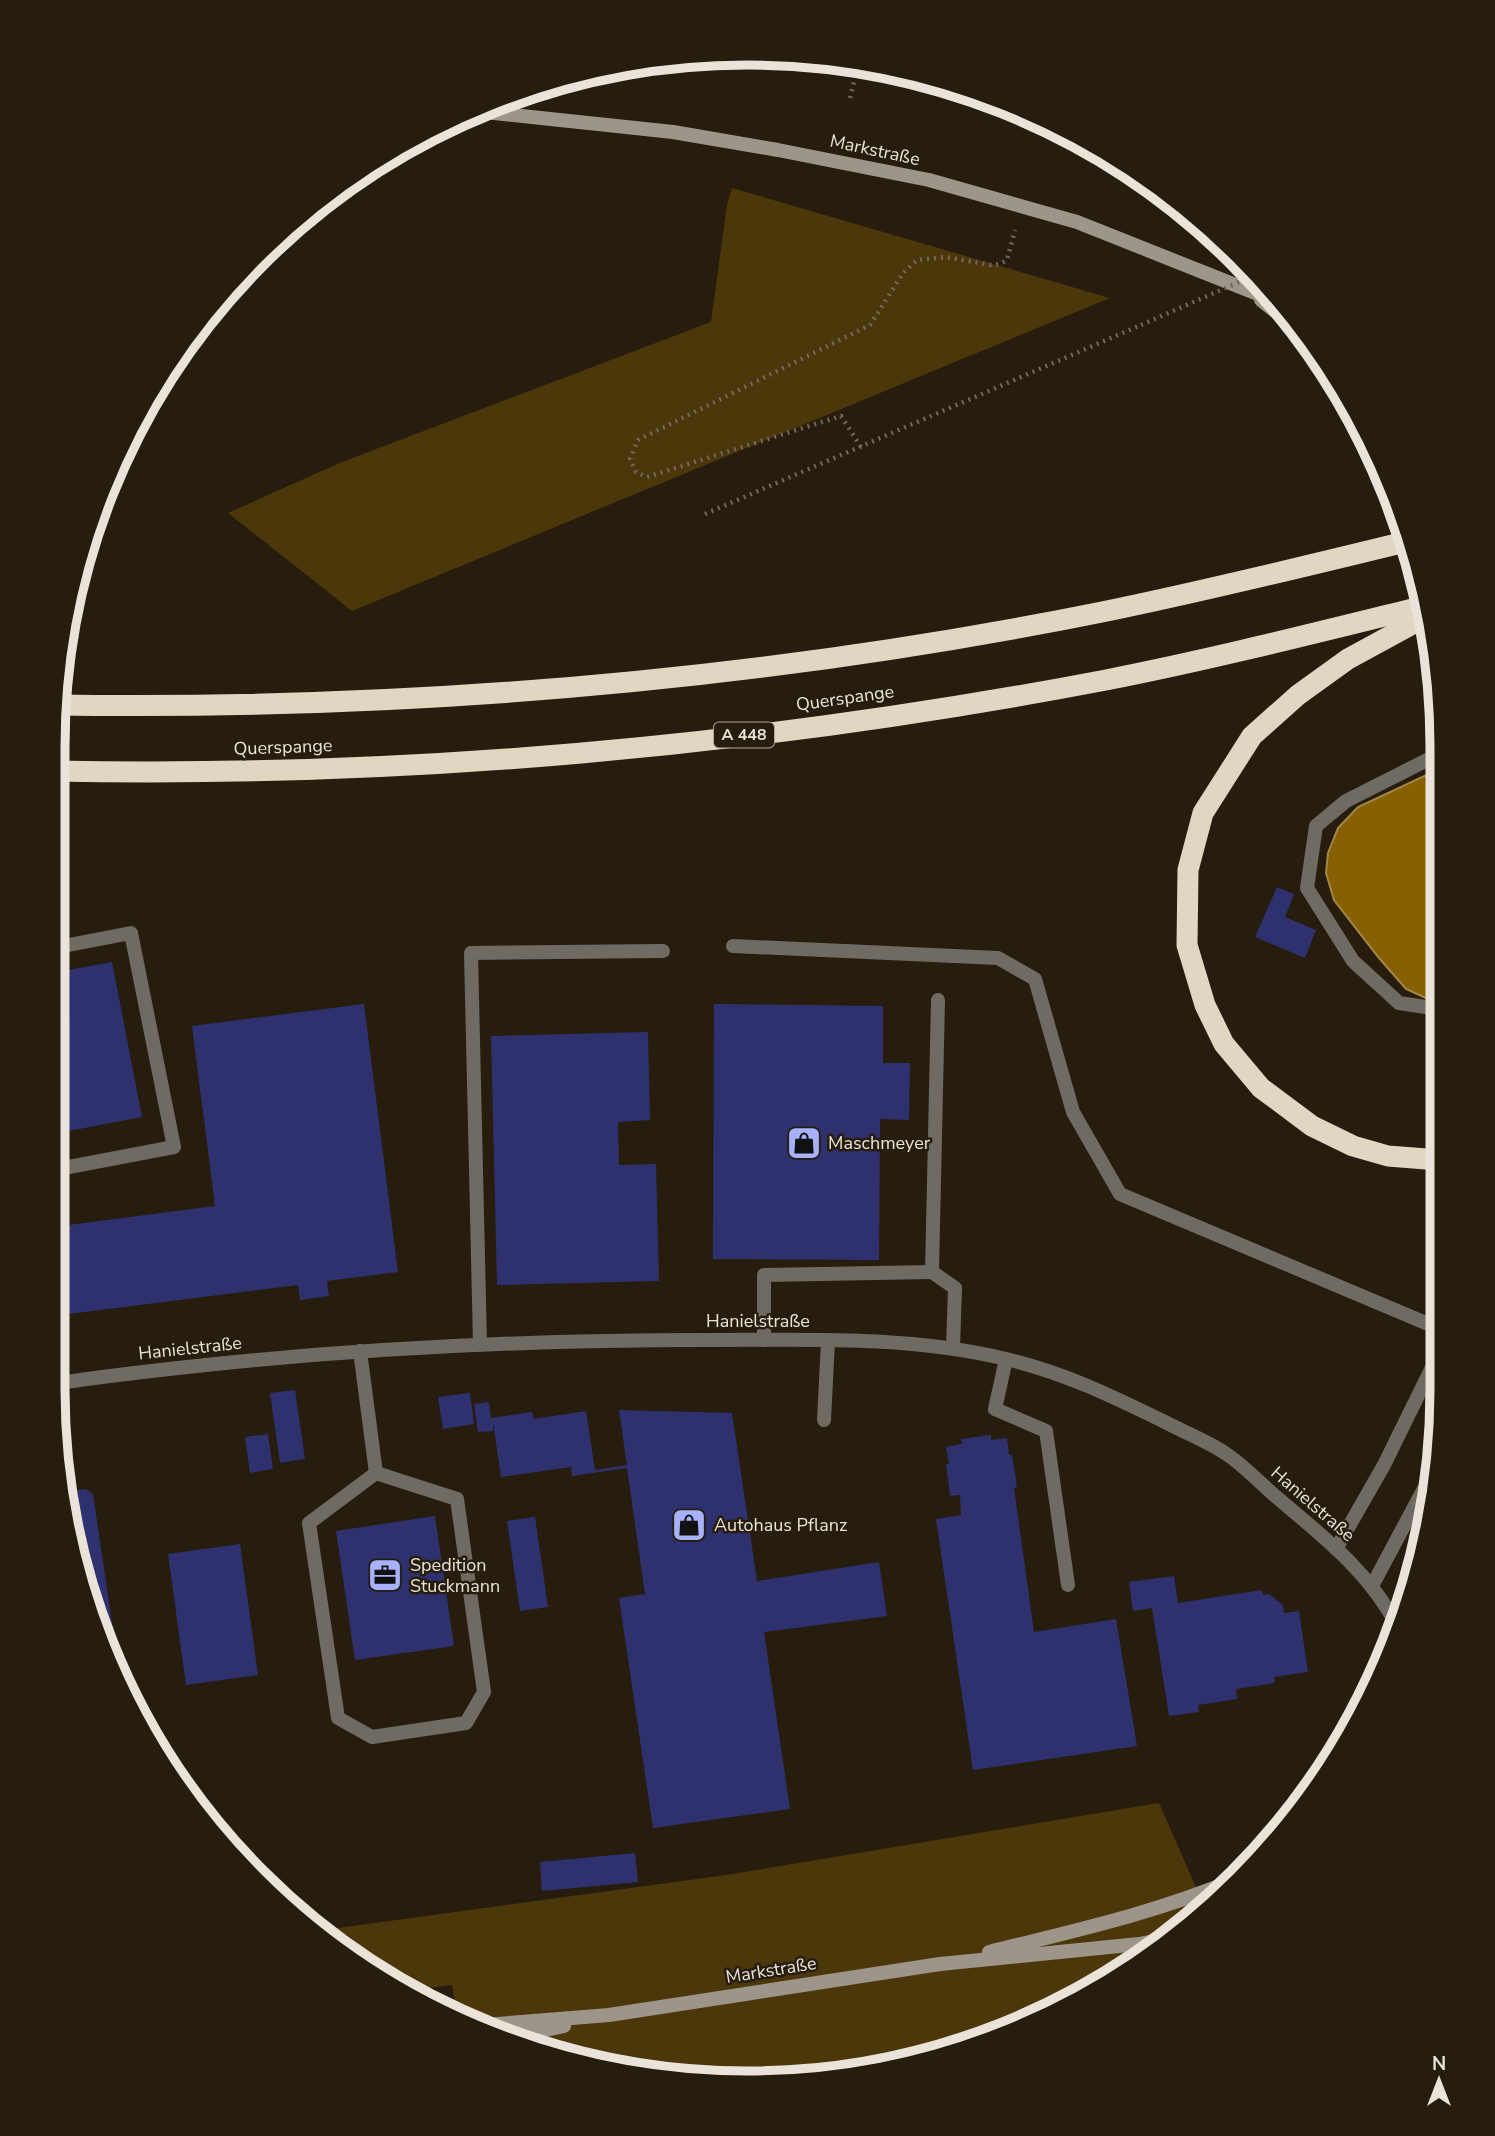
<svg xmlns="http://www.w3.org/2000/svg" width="1495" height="2136" font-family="'Nunito Sans',sans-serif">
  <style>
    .green { fill: #4c370b }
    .water { fill: #866003; stroke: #a48743; stroke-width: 2 }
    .building { fill: #2f316f }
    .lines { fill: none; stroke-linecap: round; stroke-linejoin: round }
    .path { stroke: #70685b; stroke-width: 4.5; stroke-dasharray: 2 5; stroke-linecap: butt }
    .lane { stroke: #6f6a62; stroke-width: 14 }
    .street { stroke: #6f6a62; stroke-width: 14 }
    .secondary { stroke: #9d9589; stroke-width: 14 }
    .highway { stroke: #e1d6c2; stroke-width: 21 }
    .path-bridge { stroke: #70685b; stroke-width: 4.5; stroke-dasharray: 2 5; stroke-linecap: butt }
    .labels { text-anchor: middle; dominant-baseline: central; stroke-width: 5; stroke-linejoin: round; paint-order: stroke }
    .shield { fill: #261d0e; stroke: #aea89c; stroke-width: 2 }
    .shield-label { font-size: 16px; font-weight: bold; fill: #e9e3d9 }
    .street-label { font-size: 18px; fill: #e9e3d9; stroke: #261d0e }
    .poi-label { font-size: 18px; fill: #e9e3d9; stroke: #261d0e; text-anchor: start }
    .rim { fill: none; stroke: #e9e3d9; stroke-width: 9 }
  </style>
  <rect width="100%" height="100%" fill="#261d0e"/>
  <g class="green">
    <path d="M732 188 1110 298 352 611 228 513 342 462 711 322 727 205Z"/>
    <path d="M1159 1803 1206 1910 1055 2012 971 2047 839 2077 657 2078 481 2030 457 2017 452 1985 407 1991 362 1967 316 1931 726 1875Z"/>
  </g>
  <path class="water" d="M1437 770 1439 1000 1428 999 1406 989 1379 958 1334 900 1326 873 1328 853 1338 828 1358 807Z"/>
  <g class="building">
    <path d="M1277 887 1294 894 1285 917 1316 930 1305 958 1255 937Z"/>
    <path d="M112 962 142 1117 53 1134V973Z"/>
    <path d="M364 1004 398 1272 327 1281 329 1296 300 1300 298 1285 53 1316V1227L215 1206 192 1026Z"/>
    <path d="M714 1004 883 1006V1063H910L909 1120 880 1119 879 1260 713 1259Z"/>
    <path d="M648 1032 650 1120 618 1122 619 1165 656 1164 659 1281 497 1285 491 1036Z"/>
    <path d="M295 1390 305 1459 280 1463 270 1393Z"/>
    <path d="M470 1393 474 1424 443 1429 438 1397Z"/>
    <path d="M489 1402 491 1418 532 1412 534 1419 586 1411 595 1470 627 1465 619 1410 732 1413 757 1581 879 1562 887 1616 764 1632 790 1809 653 1828 619 1598 645 1594 627 1468 572 1476 571 1467 501 1477 493 1422V1431L478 1432 474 1404Z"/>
    <path d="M268 1434 273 1469 250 1473 245 1437Z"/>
    <path d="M991 1435V1440L1007 1438 1009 1455H1012L1017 1487 1014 1488 1034 1632 1116 1619 1137 1746 973 1770 936 1519 961 1515 960 1495 950 1496 946 1464H949L946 1447 962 1444 961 1439Z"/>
    <path d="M86 1489 93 1494 121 1684 106 1655 76 1569 66 1492Z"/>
    <path d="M435 1516 454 1646 355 1660 336 1531Z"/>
    <path d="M535 1517 548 1607 520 1611 507 1521Z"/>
    <path d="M240 1544 258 1675 186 1685 168 1554Z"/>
    <path d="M1174 1576 1178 1603 1262 1590 1263 1595 1269 1594 1283 1605 1284 1613 1299 1611 1308 1672 1274 1677 1275 1683 1236 1689 1237 1699 1198 1705 1199 1712 1169 1716 1152 1608 1133 1611 1129 1582Z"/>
    <path d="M635 1853 638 1882 542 1891 540 1862Z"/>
  </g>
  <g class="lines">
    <g class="path">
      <path d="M850 98 858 65"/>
      <path d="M861 447 841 416 647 477 636 472 630 459 638 440 870 325 903 273 917 260 946 257 991 265 1000 264 1007 260 1015 230"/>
      <path d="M705 514 1141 325"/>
    </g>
    <g class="lane">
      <path d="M181 347 207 316 208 311"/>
      <path d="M1437 755 1346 801 1316 826 1307 888 1353 961 1399 1003 1439 1009"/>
      <path d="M733 946 998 958 1035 979 1073 1112 1120 1194 1440 1329"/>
      <path d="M938 1000 932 1272 955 1288 953 1348"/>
      <path d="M53 1170 174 1147 131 933 53 948"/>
      <path d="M764 1340V1275L932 1272"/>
      <path d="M480 1344 471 953 663 951"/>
      <path d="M360 1351 376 1473"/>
      <path d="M1006 1359 995 1409 1046 1431 1068 1585"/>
      <path d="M824 1420 828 1341"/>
      <path d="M376 1473 457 1499 484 1692 466 1723 372 1737 338 1718 309 1523Z"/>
      <path d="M1336 1549 1384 1465 1441 1349"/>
      <path d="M1372 1586 1435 1468"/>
    </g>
    <path class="street" d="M53 1384C110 1375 167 1369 225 1363 384 1347 543 1340 703 1340 803 1340 907 1335 1006 1359 1063 1372 1114 1397 1167 1423 1186 1433 1207 1441 1225 1453 1242 1464 1258 1481 1274 1495 1320 1534 1370 1572 1397 1626"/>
    <g class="secondary">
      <path d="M475 111 673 132 778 150 929 180 1077 222 1278 302"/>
      <path d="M1261 300 1295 327"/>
      <path d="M989 1952C1073 1931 1156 1913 1236 1879"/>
      <path d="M472 2026 609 2015 940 1964 1139 1944 1164 1939"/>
      <path d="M510 2038 564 2026"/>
    </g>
    <g class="highway">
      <path d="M1427 616 1348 659 1298 695 1252 736 1203 813 1188 870 1187 945 1205 1005 1224 1044 1261 1088 1312 1126 1353 1146 1388 1156 1439 1160"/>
      <path d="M57 705C406 710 759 681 1102 612 1205 591 1307 566 1409 541"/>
      <path d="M53 771C405 778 760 746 1106 680 1213 659 1319 632 1425 606"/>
    </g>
    <path class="path-bridge" d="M1141 325 1255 275"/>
  </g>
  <defs>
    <g id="shop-square" transform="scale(1.75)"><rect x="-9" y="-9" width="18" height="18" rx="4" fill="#a7b1fc" stroke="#261d0e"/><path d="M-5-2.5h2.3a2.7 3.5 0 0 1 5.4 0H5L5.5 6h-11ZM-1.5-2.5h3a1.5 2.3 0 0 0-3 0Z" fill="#111"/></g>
    <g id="office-square" transform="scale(1.75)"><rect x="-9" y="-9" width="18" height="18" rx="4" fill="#a7b1fc" stroke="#261d0e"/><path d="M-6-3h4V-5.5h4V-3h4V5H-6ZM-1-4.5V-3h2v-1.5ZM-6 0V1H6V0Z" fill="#111"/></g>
  </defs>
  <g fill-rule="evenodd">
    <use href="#shop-square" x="804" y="1143"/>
    <use href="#shop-square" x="689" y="1525"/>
    <use href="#office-square" x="385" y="1575"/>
  </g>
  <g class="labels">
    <rect class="shield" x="714" y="722.5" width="60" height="25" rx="5"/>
    <g class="shield-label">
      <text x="744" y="735">A 448</text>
    </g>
    <g class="street-label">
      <text transform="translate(875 150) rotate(12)">Markstraße</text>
      <text transform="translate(845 698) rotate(-8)">Querspange</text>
      <text transform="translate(283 747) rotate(-2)">Querspange</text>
      <text x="758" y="1321">Hanielstraße</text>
      <text transform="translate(190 1348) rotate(-6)">Hanielstraße</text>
      <text transform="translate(1313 1504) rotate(41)">Hanielstraße</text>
      <text transform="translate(771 1970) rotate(-9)">Markstraße</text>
    </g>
    <g class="poi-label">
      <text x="828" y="1143">Maschmeyer</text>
      <text x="714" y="1525">Autohaus Pflanz</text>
      <text x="410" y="1565">Spedition<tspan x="410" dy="21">Stuckmann</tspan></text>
    </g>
  </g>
  <path d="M0 0H1495V2136H0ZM747 65H748A682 682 0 0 1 1430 747V1389A682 682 0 0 1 748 2071H747A682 682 0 0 1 65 1389V747A682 682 0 0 1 747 65Z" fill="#261d0e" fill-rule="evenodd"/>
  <path class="rim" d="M747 65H748A682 682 0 0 1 1430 747V1389A682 682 0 0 1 748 2071H747A682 682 0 0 1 65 1389V747A682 682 0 0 1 747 65Z"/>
  <g transform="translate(1439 2080)" stroke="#261d0e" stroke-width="5" paint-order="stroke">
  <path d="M0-5L12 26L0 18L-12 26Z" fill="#e9e3d9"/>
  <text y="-10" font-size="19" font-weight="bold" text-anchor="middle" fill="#e9e3d9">N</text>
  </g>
</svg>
